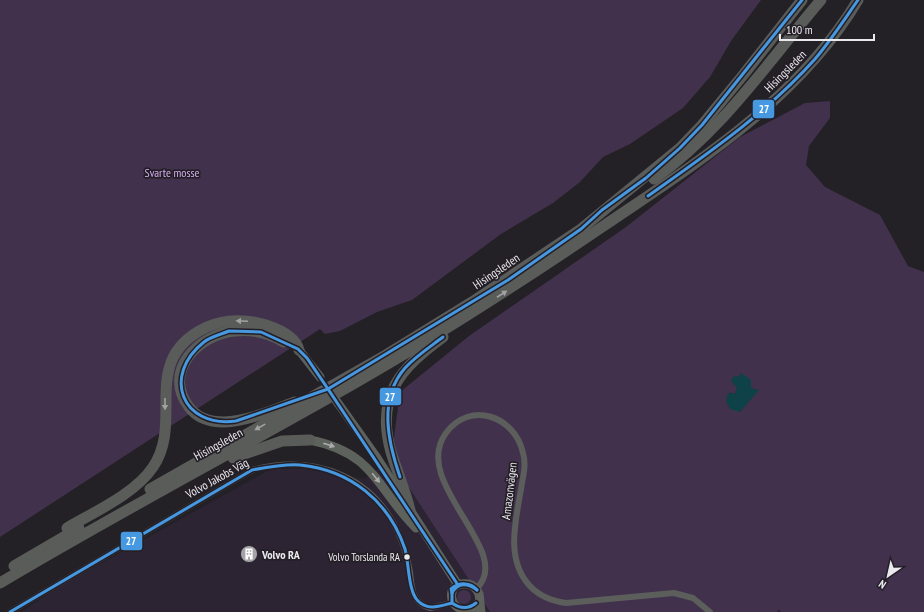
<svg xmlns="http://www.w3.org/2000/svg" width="924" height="612" font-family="'PT Sans Narrow',sans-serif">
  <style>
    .industrial { fill: #2c2432 }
    .green { fill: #41314c; fill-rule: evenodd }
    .water { fill: #0e4248 }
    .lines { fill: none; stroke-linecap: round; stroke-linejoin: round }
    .street { stroke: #5b5e5b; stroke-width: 6 }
    .secondary { stroke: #5e625d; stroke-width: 9 }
    .highway { stroke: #595c59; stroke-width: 11 }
    .bus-1-casing { stroke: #241f27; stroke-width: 6 }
    .bus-1 { stroke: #4699e1; stroke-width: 3 }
    .oneway { fill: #a2a2a4 }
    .oneway2 { fill: #acacad }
    .bus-dot { fill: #ebe8ee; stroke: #241f27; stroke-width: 1.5 }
    .labels { text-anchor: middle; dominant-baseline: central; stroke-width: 3.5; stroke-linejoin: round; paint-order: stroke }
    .bus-label { font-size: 11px; fill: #ebe8ee; stroke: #241f27; text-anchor: end }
    .street-label { font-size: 12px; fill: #ebe8ee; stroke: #241f27 }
    .park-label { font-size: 12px; fill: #d4adef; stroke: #241f27 }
    .poi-label { font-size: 12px; font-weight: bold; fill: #ebe8ee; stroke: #241f27; text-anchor: start }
    .line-badge { stroke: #241f27; stroke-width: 1.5 }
    .badge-label { font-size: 11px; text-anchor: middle; font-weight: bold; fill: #fff }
  </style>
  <rect width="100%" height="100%" fill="#232125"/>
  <path class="industrial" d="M391 460 490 612H21L60 586 271 469H306L364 479Z"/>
  <g class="green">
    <path d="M0 0H761L731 41 710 77 683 108 630 144 603 157 580 182 553 203 501 234 412 300 377 312 340 331 325 334 320 329 0 537Z"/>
    <path d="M830 101V118L809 146 806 165 825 187 880 215 908 266 924 272V612H781L779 610 777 612H490L391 460 400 392 469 336 626 227 740 137 805 103ZM737 388 758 390 740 412 728 393 735 394Z"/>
    <circle cx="464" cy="597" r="7"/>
  </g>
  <path class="water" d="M741 373 751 380V388L759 390 740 412 730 409 726 401 728 393 735 394 737 388 731 381 734 376 738 377Z"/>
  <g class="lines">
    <g class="street">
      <path d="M476 589C517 552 409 483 446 433 470 400 515 416 523 453 526 463 524 473 522 483 517 516 504 557 529 585 538 595 551 601 566 603L674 593 693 598 710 612"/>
      <path d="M10 612 252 470C316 453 378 477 402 542 406 551 408 562 410 572 412 588 411 602 430 608L452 603"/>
    </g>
    <g class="secondary">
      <path d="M299 350 320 377"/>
      <path d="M335 399 375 455 458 585"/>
      <path d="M310 440C375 453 376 488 416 528"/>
      <path d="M479 602 471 611C446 612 445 580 468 584 473 585 477 589 479 594 480 599 480 606 481 612"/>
    </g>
    <g class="highway">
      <path d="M654 179C723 130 767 63 821 0"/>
      <path d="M284 342C269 333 253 329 235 331 198 334 162 372 189 407 197 418 211 422 224 422 248 421 273 410 295 402"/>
      <path d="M233 458 282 441 310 440"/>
      <path d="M150 489 386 355 472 302 581 229 680 148 702 125 744 74 802 0"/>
      <path d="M410 510C405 490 397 471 391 452 375 395 401 368 443 337"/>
      <path d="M67 528C94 512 135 494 153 467 185 420 138 359 207 327 225 319 248 319 266 325 278 329 296 337 299 350"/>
      <path d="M14 566 79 528"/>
      <path d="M0 583C114 515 232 453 348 387 436 337 521 282 605 225 698 162 799 99 858 0"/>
    </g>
    <g class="bus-1-casing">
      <g id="bus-1">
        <path d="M648 196C707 154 767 113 815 59 831 40 844 20 858 0"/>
        <path d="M229 331 261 332 298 349 307 358 328 389 236 421C181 428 162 375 204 342 210 337 222 334 229 331Z"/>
        <path d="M328 389 458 585"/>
        <path d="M328 389 508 280 581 229 602 210 646 178 680 148 702 125 802 0"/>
        <path d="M400 477C388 442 378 399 405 368 416 356 430 347 443 337"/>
        <path d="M452 593V603C460 609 469 609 476 603"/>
        <path d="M452 593 451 589C459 582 471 582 477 590"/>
        <path d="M452 593C458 582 468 583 477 590"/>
        <path d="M10 612 252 470C268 467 284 464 300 465 350 470 389 501 405 549 409 563 408 591 418 601 428 611 440 606 452 603"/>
      </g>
    </g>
    <use href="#bus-1" class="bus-1"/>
  </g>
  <defs><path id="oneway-solid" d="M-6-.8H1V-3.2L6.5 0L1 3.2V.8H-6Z"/></defs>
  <g class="oneway">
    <use href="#oneway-solid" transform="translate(502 294) rotate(-33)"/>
    <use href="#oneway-solid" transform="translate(242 321) rotate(-177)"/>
    <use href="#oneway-solid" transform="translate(165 404) rotate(90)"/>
    <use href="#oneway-solid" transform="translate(260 427) rotate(151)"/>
  </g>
  <g class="oneway2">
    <use href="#oneway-solid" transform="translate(329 445) rotate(18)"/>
    <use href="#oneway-solid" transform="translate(376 478) rotate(51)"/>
  </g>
  <defs>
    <g id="building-disc" transform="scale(0.9)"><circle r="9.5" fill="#a5a2a8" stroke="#241f27"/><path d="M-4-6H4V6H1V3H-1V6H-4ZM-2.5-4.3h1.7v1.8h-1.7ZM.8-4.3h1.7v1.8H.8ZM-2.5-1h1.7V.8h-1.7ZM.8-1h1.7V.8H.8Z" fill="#fff"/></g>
  </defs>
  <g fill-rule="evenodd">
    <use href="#building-disc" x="249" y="554"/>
  </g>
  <circle class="bus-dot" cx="407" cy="557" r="3.5"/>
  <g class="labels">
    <g class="bus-label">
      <text x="400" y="557">Volvo Torslanda RA</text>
    </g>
    <g class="street-label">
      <text transform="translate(785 71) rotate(-45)">Hisingsleden</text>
      <text transform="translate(496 271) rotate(-34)">Hisingsleden</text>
      <text transform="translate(218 444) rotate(-29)">Hisingsleden</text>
      <text transform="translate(217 478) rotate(-29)">Volvo Jakobs Väg</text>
      <text transform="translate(509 491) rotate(-83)">Amazonvägen</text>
    </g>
    <g class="park-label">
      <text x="172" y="172">Svarte mosse</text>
    </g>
    <g class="poi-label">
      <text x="262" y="554">Volvo RA</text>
    </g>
  </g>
  <g class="line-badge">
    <rect x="752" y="99" width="23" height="20" rx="4" fill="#4699e1"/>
    <rect x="379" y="387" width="23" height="19" rx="4" fill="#4699e1"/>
    <rect x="120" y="531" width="23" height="20" rx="4" fill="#4699e1"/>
  </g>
  <g class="badge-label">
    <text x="764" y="113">27</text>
    <text x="390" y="401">27</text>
    <text x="131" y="545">27</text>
  </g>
  <g transform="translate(888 576) rotate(214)" stroke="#241f27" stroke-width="3" paint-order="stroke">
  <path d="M0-3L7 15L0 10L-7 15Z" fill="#ebe8ee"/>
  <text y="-6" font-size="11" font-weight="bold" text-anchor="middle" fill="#ebe8ee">N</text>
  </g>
  <path d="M780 34v6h94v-6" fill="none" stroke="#ebe8ee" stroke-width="2"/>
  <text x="786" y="34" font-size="12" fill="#ebe8ee" stroke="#241f27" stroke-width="3" paint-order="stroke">100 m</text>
</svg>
